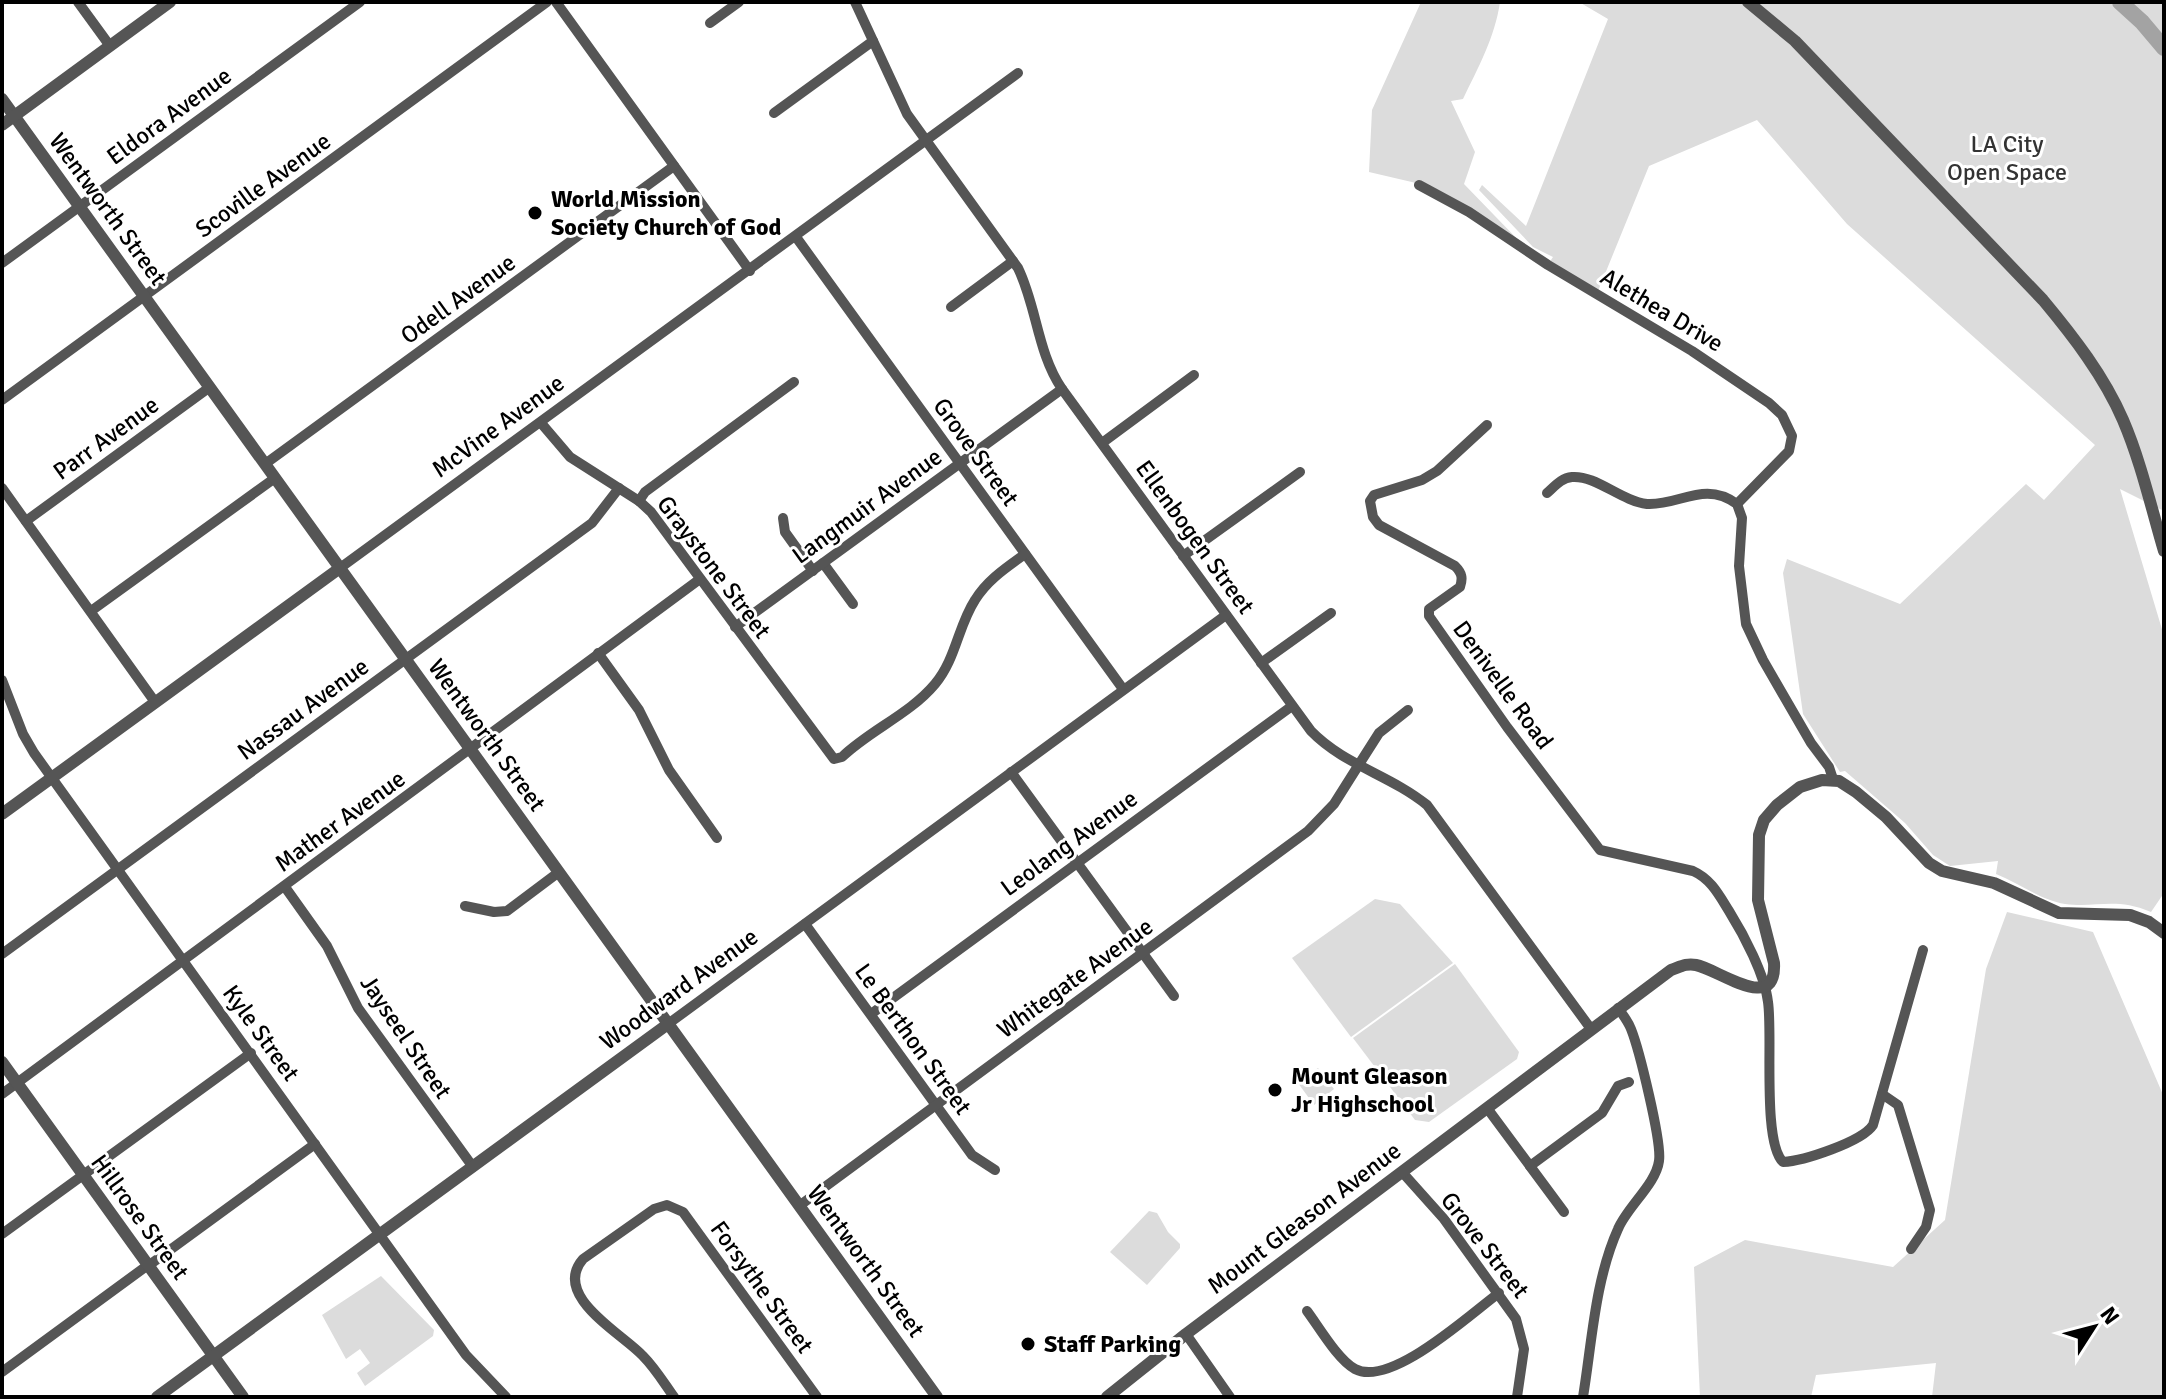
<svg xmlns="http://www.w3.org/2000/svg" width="2166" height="1399" font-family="Signika,sans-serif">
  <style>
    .green { fill: #dcdcdc }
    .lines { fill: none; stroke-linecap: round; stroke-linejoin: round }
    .river { stroke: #a3a3a3; stroke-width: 16 }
    .minor { stroke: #555; stroke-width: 10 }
    .tertiary { stroke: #555; stroke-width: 12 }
    .poi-dot { fill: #000; stroke: #fff; stroke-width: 3 }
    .labels { text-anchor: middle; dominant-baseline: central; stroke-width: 6; stroke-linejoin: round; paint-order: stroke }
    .street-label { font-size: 24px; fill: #000; stroke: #fff }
    .park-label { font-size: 24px; fill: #333; stroke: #fff }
    .poi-label { font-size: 24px; font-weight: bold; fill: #000; stroke: #fff; text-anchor: start }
  </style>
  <rect width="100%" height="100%" fill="#fff"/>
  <g class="green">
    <path d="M1421 2H1500C1495 37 1478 68 1463 99L1451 101 1475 152 1464 184 1524 246 1549 263 1553 257 1533 247 1479 190 1482 185 1526 226 1608 19 1579 2H2164V511L2120 489 2164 636V893L2151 912C2115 897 2098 908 2065 904 2040 900 2019 883 1996 874L1998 861 1950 866 1933 855 1905 823 1845 771 1840 772 1803 714 1783 573 1787 559 1900 604 2026 484 2044 500 2095 445 1847 224 1757 120 1649 166 1596 296 1533 261 1436 192 1416 183 1369 172 1372 110Z"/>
    <path d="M1375 899 1400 904 1453 963 1351 1037 1292 958Z"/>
    <path d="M2007 912 2093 932 2164 1097V1397H1932L1936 1363 1816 1375 1811 1397H1700L1694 1267 1745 1240 1893 1267 1945 1220 1986 969Z"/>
    <path d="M1455 964 1519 1052 1517 1059 1429 1122 1415 1120 1353 1038Z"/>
    <path d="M1318 1068 1334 1089 1314 1105 1298 1083Z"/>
    <path d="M1149 1211 1157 1213 1168 1232 1180 1244V1248L1147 1285 1110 1252Z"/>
    <path d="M381 1276 434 1330 433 1336 365 1386 357 1373 370 1363 360 1349 346 1359 322 1315Z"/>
  </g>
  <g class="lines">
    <path class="river" d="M2120 2 2142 22 2164 48"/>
    <g class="minor">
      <path d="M78 2 110 46"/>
      <path d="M556 2 750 271"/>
      <path d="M855 2 907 114 1018 268C1037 307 1037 352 1062 389L1311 731C1344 765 1390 775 1427 805L1591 1029"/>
      <path d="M710 23 739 2"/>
      <path d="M774 113 873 41"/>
      <path d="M1419 185 1469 212 1548 265 1692 351 1769 403 1782 415 1792 436 1789 451 1737 504"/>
      <path d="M796 237 1123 689"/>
      <path d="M2 263 360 2"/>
      <path d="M951 307 1013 261"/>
      <path d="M2 400 547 2"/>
      <path d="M541 423 570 457 639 501 651 512 834 759 842 757C870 730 910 714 935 684 956 659 958 626 975 600 987 580 1007 567 1025 554"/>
      <path d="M1487 425 1437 471 1422 480 1374 495 1370 501 1373 517 1379 525 1455 566C1462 573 1463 578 1460 587L1429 609V616L1507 727 1600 850 1693 871C1711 879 1719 895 1729 911 1744 935 1765 975 1768 1002 1773 1034 1762 1142 1783 1162 1803 1161 1862 1142 1873 1125L1923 950"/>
      <path d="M1102 443 1194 375"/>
      <path d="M265 464 674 166"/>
      <path d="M2 488 155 702"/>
      <path d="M1547 493C1555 486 1561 478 1572 477 1596 475 1621 501 1647 504 1679 506 1704 480 1737 504L1742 518 1739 566 1746 624 1763 660 1811 743 1829 767 1833 779"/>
      <path d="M639 501 645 492 794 382"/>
      <path d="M783 518 785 532 813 571"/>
      <path d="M26 521 210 387"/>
      <path d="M1183 556 1300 472"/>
      <path d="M823 563 853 604"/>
      <path d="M340 568 1018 73"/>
      <path d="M91 611 275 478"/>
      <path d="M735 627 1062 389"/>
      <path d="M598 653 639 710 669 770 717 838"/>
      <path d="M1261 663 1331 613"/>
      <path d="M2 680 23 734 34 753 466 1355 506 1397"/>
      <path d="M1358 766 1379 733 1408 710"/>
      <path d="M1011 772 1174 996"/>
      <path d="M285 887 327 946 358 1008 473 1167"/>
      <path d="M465 906 494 912 507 911 559 872"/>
      <path d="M805 924 972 1155 995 1170"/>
      <path d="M2 954 592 523 619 488"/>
      <path d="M871 1014 1292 706"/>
      <path d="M668 1024 1226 615"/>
      <path d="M2 1094 700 579"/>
      <path d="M1882 1094 1898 1105 1930 1210 1926 1227 1911 1249"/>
      <path d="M1487 1108 1564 1212"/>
      <path d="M1530 1166 1602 1113 1618 1086 1629 1082"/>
      <path d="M1402 1172 1444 1219 1516 1319 1524 1349 1517 1397"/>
      <path d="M799 1206 1308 831 1334 804 1358 766"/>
      <path d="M2 1234 251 1053"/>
      <path d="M148 1266 315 1144"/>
      <path d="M1307 1311C1319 1327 1338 1360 1355 1369 1391 1388 1470 1314 1499 1293"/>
      <path d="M1186 1334 1230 1397"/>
      <path d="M2 1372 148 1265"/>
      <path d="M674 1397C664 1383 655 1368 643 1356 623 1334 551 1296 583 1259L654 1209 667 1205 683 1212 817 1397"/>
      <path d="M1583 1397C1592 1342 1595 1280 1618 1229 1627 1207 1656 1184 1659 1161 1662 1142 1639 1049 1631 1029 1628 1021 1623 1015 1618 1008"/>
    </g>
    <g class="tertiary">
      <path d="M1748 2 1795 41 2043 300C2073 336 2104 376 2123 420 2141 462 2151 507 2164 551"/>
      <path d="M2 99 937 1397"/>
      <path d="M2 125 170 2"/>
      <path d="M2 814 340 568"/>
      <path d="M2 1062 243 1397"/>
      <path d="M157 1397 668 1024"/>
      <path d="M1107 1397 1186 1334 1671 970C1680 967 1686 963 1696 965 1718 969 1777 1015 1774 963L1758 900 1759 835 1764 820 1777 805 1800 787 1822 780 1839 781 1856 792 1886 817 1929 863 1942 871 1994 883 2059 913 2130 915 2149 922 2164 933"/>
    </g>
  </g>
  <g class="poi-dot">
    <circle cx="535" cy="213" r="8"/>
    <circle cx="1275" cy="1090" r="8"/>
    <circle cx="1028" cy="1344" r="8"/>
  </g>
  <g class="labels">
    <g class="street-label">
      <text transform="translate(169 116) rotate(-36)">Eldora Avenue</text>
      <text transform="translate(263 185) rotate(-36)">Scoville Avenue</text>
      <text transform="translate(108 209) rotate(54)">Wentworth Street</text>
      <text transform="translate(458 299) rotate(-36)">Odell Avenue</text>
      <text transform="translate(1662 310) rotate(31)">Alethea Drive</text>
      <text transform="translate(498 426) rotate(-36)">McVine Avenue</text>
      <text transform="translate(106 438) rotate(-36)">Parr Avenue</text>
      <text transform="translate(976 452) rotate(54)">Grove Street</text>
      <text transform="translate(867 506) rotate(-36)">Langmuir Avenue</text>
      <text transform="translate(1195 537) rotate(54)">Ellenbogen Street</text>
      <text transform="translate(714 567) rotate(53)">Graystone Street</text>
      <text transform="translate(1503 685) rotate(54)">Denivelle Road</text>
      <text transform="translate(303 709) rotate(-36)">Nassau Avenue</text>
      <text transform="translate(487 735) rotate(54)">Wentworth Street</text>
      <text transform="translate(340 821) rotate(-36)">Mather Avenue</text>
      <text transform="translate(1069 843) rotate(-36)">Leolang Avenue</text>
      <text transform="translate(1075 978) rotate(-36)">Whitegate Avenue</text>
      <text transform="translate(679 989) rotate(-36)">Woodward Avenue</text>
      <text transform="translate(261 1033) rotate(54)">Kyle Street</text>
      <text transform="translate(406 1037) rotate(56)">Jayseel Street</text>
      <text transform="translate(913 1039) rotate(54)">Le Berthon Street</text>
      <text transform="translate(140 1217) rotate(54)">Hillrose Street</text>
      <text transform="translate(1304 1218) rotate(-37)">Mount Gleason Avenue</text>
      <text transform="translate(1485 1245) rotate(52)">Grove Street</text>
      <text transform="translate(866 1261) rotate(54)">Wentworth Street</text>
      <text transform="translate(762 1287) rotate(54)">Forsythe Street</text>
    </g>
    <g class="park-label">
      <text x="2007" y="144">LA City<tspan x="2007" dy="28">Open Space</tspan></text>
    </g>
    <g class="poi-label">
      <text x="551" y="199">World Mission<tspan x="551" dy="28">Society Church of God</tspan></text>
      <text x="1291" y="1076">Mount Gleason<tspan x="1291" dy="28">Jr Highschool</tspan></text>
      <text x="1044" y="1344">Staff Parking</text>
    </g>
  </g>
  <rect width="2166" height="1399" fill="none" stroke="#000000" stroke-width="8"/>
  <g transform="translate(2094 1327) rotate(54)" stroke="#ffffff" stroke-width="6" paint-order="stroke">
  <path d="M0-6L14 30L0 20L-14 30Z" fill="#000000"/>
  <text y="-12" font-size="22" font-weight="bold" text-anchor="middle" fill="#000000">N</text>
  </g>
</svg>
